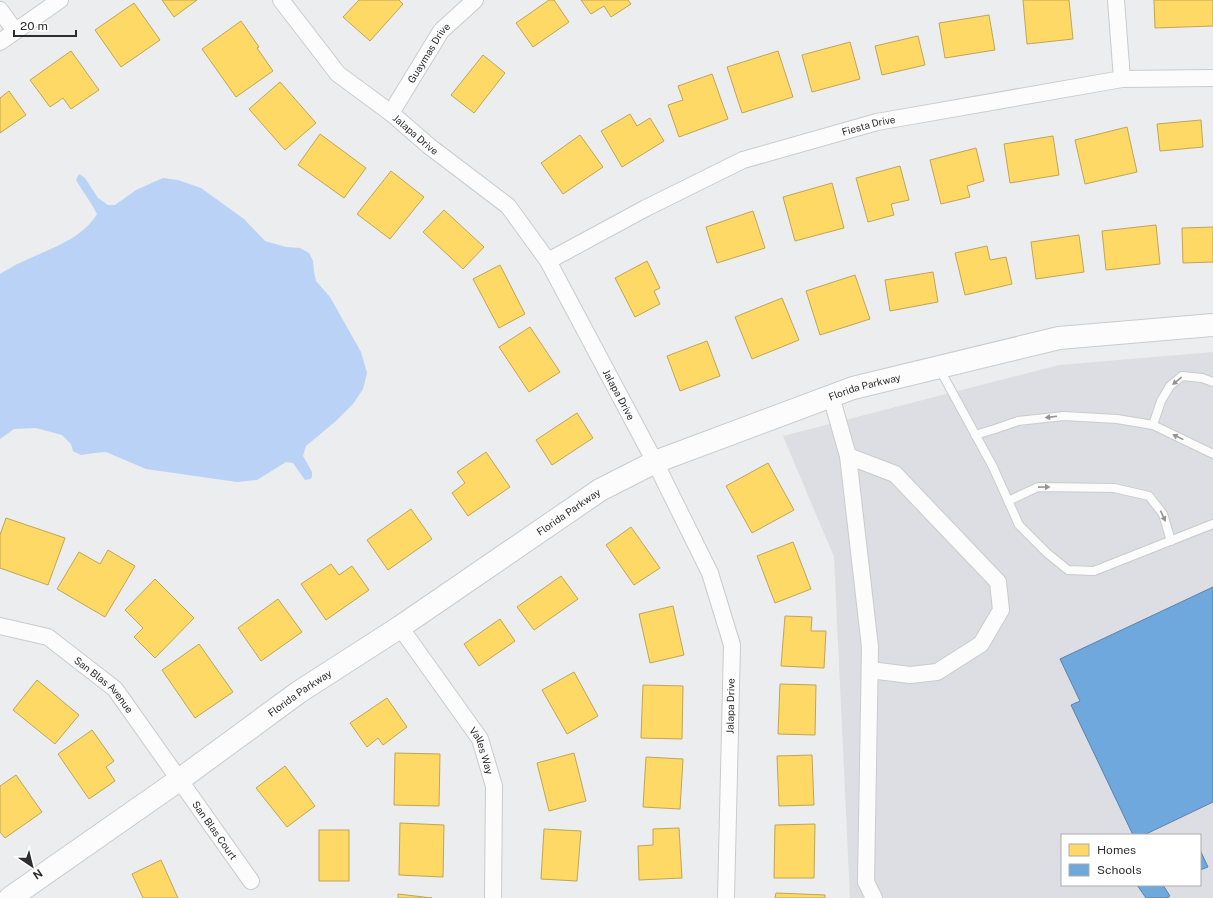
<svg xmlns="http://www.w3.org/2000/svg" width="1213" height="898" font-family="'Public Sans',sans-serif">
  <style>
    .built { fill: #dcdee3; fill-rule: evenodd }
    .water { fill: #b9d2f6 }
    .homes { fill: #ffd966; stroke: #c0a555 }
    .schools { fill: #6fa8dc; stroke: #5b83a8 }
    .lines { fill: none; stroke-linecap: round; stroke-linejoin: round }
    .lane-casing { stroke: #cacbcc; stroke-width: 10 }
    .street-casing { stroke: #cacbcc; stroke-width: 18 }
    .secondary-casing { stroke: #cacbcc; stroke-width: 24 }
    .lane { stroke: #fcfcfc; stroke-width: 8 }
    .street { stroke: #fcfcfc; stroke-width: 16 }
    .secondary { stroke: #fcfcfc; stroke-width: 22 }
    .oneway { fill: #949495 }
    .labels { text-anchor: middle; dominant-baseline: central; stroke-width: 4; stroke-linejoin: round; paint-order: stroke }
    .street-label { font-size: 10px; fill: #2d2d2e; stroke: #fff }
  </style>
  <rect width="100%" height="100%" fill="#ecedee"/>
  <path class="built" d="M1213 352V898H850L834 557 783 436 1059 365ZM1062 835H1200V885H1062Z"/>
  <path class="water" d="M79 174 85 178 98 198 108 205H115L136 190 163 178 178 180 201 188 244 219 265 241 286 247 300 248 309 253 313 261 314 272 316 281 330 297 361 352 367 373 363 389 353 404 336 421 306 446 303 456 312 472V477L310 479 305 480 293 463 286 462 257 480 237 482 146 469 106 452 94 453 81 455 73 451 71 444 62 435 36 428 14 429 0 439V274C7 270 14 265 22 262 46 250 82 240 97 214 91 202 83 192 76 180Z"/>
  <g class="homes">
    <path d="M162 0H197L174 17Z"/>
    <path d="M359 0H399L403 4 370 41 343 17Z"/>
    <path d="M549 0H554L569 22 533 47 516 23Z"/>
    <path d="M581 0H628L631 4 611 17 604 6 591 14Z"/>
    <path d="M1023 0H1069L1073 39 1027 44Z"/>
    <path d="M1154 0H1213V26L1155 28Z"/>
    <path d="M134 3 160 40 121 67 95 30Z"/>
    <path d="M989 15 995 50 945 58 939 23Z"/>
    <path d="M241 21 259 47 257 48 273 71 236 97 202 49Z"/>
    <path d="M918 36 925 65 882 75 875 46Z"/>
    <path d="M850 42 860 79 812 92 802 55Z"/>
    <path d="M71 51 99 90 71 109 63 98 50 107 30 80Z"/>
    <path d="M778 51 793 97 742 113 727 67Z"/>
    <path d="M483 55 505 73 474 113 451 95Z"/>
    <path d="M712 74 728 119 679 137 668 105 683 100 678 86Z"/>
    <path d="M280 82 316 123 285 150 249 109Z"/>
    <path d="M9 91 26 115 0 133V98Z"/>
    <path d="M630 114 637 126 650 118 664 141 622 167 601 131Z"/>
    <path d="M1201 120 1203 147 1160 151 1157 124Z"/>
    <path d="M1127 127 1137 172 1085 184 1075 140Z"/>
    <path d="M320 134 366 168 344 198 298 165Z"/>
    <path d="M580 135 603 167 563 194 541 163Z"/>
    <path d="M1053 136 1059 175 1010 183 1004 144Z"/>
    <path d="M976 148 984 181 967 186 970 197 941 204 930 160Z"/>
    <path d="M900 166 909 200 891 204 894 215 868 222 856 178Z"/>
    <path d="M391 171 424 197 390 239 357 214Z"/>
    <path d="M832 183 844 228 795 241 783 197Z"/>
    <path d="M444 210 484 247 463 269 423 232Z"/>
    <path d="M753 211 765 248 717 263 706 227Z"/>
    <path d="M1156 225 1160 264 1106 270 1102 231Z"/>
    <path d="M1213 227V262L1183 263 1182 228Z"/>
    <path d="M1079 235 1084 272 1036 279 1031 242Z"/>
    <path d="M987 246 990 260 1006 257 1012 284 965 295 955 253Z"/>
    <path d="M647 261 660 288 654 291 660 304 635 317 615 278Z"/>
    <path d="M500 265 525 314 499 328 473 279Z"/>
    <path d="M933 272 938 302 890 311 885 280Z"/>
    <path d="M855 275 870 319 820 335 806 291Z"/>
    <path d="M782 298 799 340 752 359 735 317Z"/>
    <path d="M530 327 560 372 529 392 499 347Z"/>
    <path d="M707 341 720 376 680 391 667 356Z"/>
    <path d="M577 413 593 438 552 465 536 440Z"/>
    <path d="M486 452 510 487 468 516 452 493 465 483 457 472Z"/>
    <path d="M768 463 794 510 752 533 726 486Z"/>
    <path d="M411 509 432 539 388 570 367 540Z"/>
    <path d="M6 518 65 538 48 585 0 568V535Z"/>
    <path d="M631 527 660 568 634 585 606 545Z"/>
    <path d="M793 542 811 589 775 603 757 556Z"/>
    <path d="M108 550 135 566 105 617 57 589 79 552 100 564Z"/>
    <path d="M331 564 339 575 352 566 369 590 326 620 301 584Z"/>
    <path d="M561 576 578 599 534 630 517 607Z"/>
    <path d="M155 579 194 618 155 658 134 637 143 628 125 610Z"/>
    <path d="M278 599 302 632 261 661 238 628Z"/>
    <path d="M673 606 684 655 650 663 639 614Z"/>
    <path d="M785 616 812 617 811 631H826L824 668 781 666Z"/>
    <path d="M500 619 515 641 479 666 464 644Z"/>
    <path d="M199 644 233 692 195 718 162 670Z"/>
    <path d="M574 672 598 716 567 734 542 690Z"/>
    <path d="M37 680 79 715 55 744 13 710Z"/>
    <path d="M780 684 816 685 815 735 778 734Z"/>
    <path d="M643 685 683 686 682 739 641 738Z"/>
    <path d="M387 698 407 727 383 745 378 738 367 747 350 723Z"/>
    <path d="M92 730 114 761 106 767 115 781 89 799 58 754Z"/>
    <path d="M395 753 440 754 439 806 394 805Z"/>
    <path d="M574 753 586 801 549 811 537 763Z"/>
    <path d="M812 755 814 805 779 806 777 756Z"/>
    <path d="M646 757 683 759 680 809 643 807Z"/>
    <path d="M285 766 315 806 287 827 256 788Z"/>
    <path d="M16 775 42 812 5 838 0 832V786Z"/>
    <path d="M400 823 444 825 443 877 399 875Z"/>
    <path d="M815 824 814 878H774L775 825Z"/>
    <path d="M679 828 682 878 639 880 638 846 653 845V829Z"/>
    <path d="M544 829 581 831 577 881 541 879Z"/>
    <rect x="319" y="830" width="30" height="51"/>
    <path d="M161 860 178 898H143L132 874Z"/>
    <path d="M776 893 825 895V898H775Z"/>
    <path d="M398 894 432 898H398Z"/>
  </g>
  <g class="schools">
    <path d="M1213 587V802L1144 835H1133L1071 705 1080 701 1060 659Z"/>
    <path d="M1200 850 1208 867 1200 870Z"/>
    <path d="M1137 885H1163L1170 896 1167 898H1146Z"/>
  </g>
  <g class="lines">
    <g class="lane-casing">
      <g id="lane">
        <path d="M939 368 993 467 1019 525 1047 553 1068 570 1094 571 1213 524"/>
        <path d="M1153 425 1161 401 1170 386 1182 376 1202 378 1213 382"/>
        <path d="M975 435 995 429 1018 421 1064 416 1117 419 1153 425 1213 454"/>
        <path d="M1008 501 1038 487 1114 488 1149 496 1163 514 1171 541"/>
      </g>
    </g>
    <g class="street-casing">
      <g id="street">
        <path id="s1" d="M281 0 338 74 391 113 429 146 508 206 548 261 655 462 710 573 732 645 726 898"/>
        <path d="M1116 0 1122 79"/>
        <path d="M0 10 15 31"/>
        <path d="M0 42 60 0"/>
        <path id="s2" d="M391 113 441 31 475 0"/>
        <path id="s3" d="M548 261 646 208 743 160 877 122 1122 79 1213 78"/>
        <path d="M831 396 848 456 870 647 866 882 874 898"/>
        <path d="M848 456 895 474 998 582 1001 610 981 644 937 672 910 675 870 670"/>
        <path id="s4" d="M0 626 48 637 115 689 251 881"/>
        <path id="s5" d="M400 627 480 739 494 786 493 898"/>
      </g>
    </g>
    <g class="secondary-casing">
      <g id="secondary">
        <path id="s6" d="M10 898 179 780 299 692 400 627 600 490 655 462 853 388 1059 338 1213 325"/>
      </g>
    </g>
    <use href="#lane" class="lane"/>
    <use href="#street" class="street"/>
    <use href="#secondary" class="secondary"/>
  </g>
  <defs><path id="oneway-solid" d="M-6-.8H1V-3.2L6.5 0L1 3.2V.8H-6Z"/></defs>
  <g class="oneway">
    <use href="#oneway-solid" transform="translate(1177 381) rotate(141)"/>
    <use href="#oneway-solid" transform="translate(1051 417) rotate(173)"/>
    <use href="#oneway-solid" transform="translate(1178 437) rotate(-154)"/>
    <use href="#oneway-solid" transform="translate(1044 487) rotate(-1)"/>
    <use href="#oneway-solid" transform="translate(1163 516) rotate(65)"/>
  </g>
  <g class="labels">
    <g class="street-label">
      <text stroke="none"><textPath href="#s2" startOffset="71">Guaymas Drive</textPath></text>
      <text stroke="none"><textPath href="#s3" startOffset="350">Fiesta Drive</textPath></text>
      <text stroke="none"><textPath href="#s1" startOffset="192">Jalapa Drive</textPath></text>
      <text stroke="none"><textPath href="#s6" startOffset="1002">Florida Parkway</textPath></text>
      <text stroke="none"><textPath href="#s1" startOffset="528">Jalapa Drive</textPath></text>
      <text stroke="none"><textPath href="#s6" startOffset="679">Florida Parkway</textPath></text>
      <text stroke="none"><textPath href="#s4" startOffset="123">San Blas Avenue</textPath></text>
      <text stroke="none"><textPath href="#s6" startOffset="355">Florida Parkway</textPath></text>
      <text transform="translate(730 706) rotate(-89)">Jalapa Drive</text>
      <text stroke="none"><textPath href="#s5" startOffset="149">Valles Way</textPath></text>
      <text stroke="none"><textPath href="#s4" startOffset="307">San Blas Court</textPath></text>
    </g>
  </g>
  <rect x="1061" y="834" width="140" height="52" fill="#ffffff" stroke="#ababab"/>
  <rect x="1069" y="844" width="20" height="12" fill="#ffd966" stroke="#ababab"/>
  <text x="1097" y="854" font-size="12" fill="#2d2d2e">Homes</text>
  <rect x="1069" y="864" width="20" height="12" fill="#6fa8dc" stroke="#ababab"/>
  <text x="1097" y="874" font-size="12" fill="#2d2d2e">Schools</text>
  <g transform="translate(32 866) rotate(145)" stroke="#ffffff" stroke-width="3" paint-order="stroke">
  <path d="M0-3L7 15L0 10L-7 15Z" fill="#2d2d2e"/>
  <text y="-6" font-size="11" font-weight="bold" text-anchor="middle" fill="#2d2d2e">N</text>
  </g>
  <path d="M14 30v6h62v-6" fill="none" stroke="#2d2d2e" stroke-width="2"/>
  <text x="20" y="30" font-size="12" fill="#2d2d2e" stroke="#ffffff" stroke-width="3" paint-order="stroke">20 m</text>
</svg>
